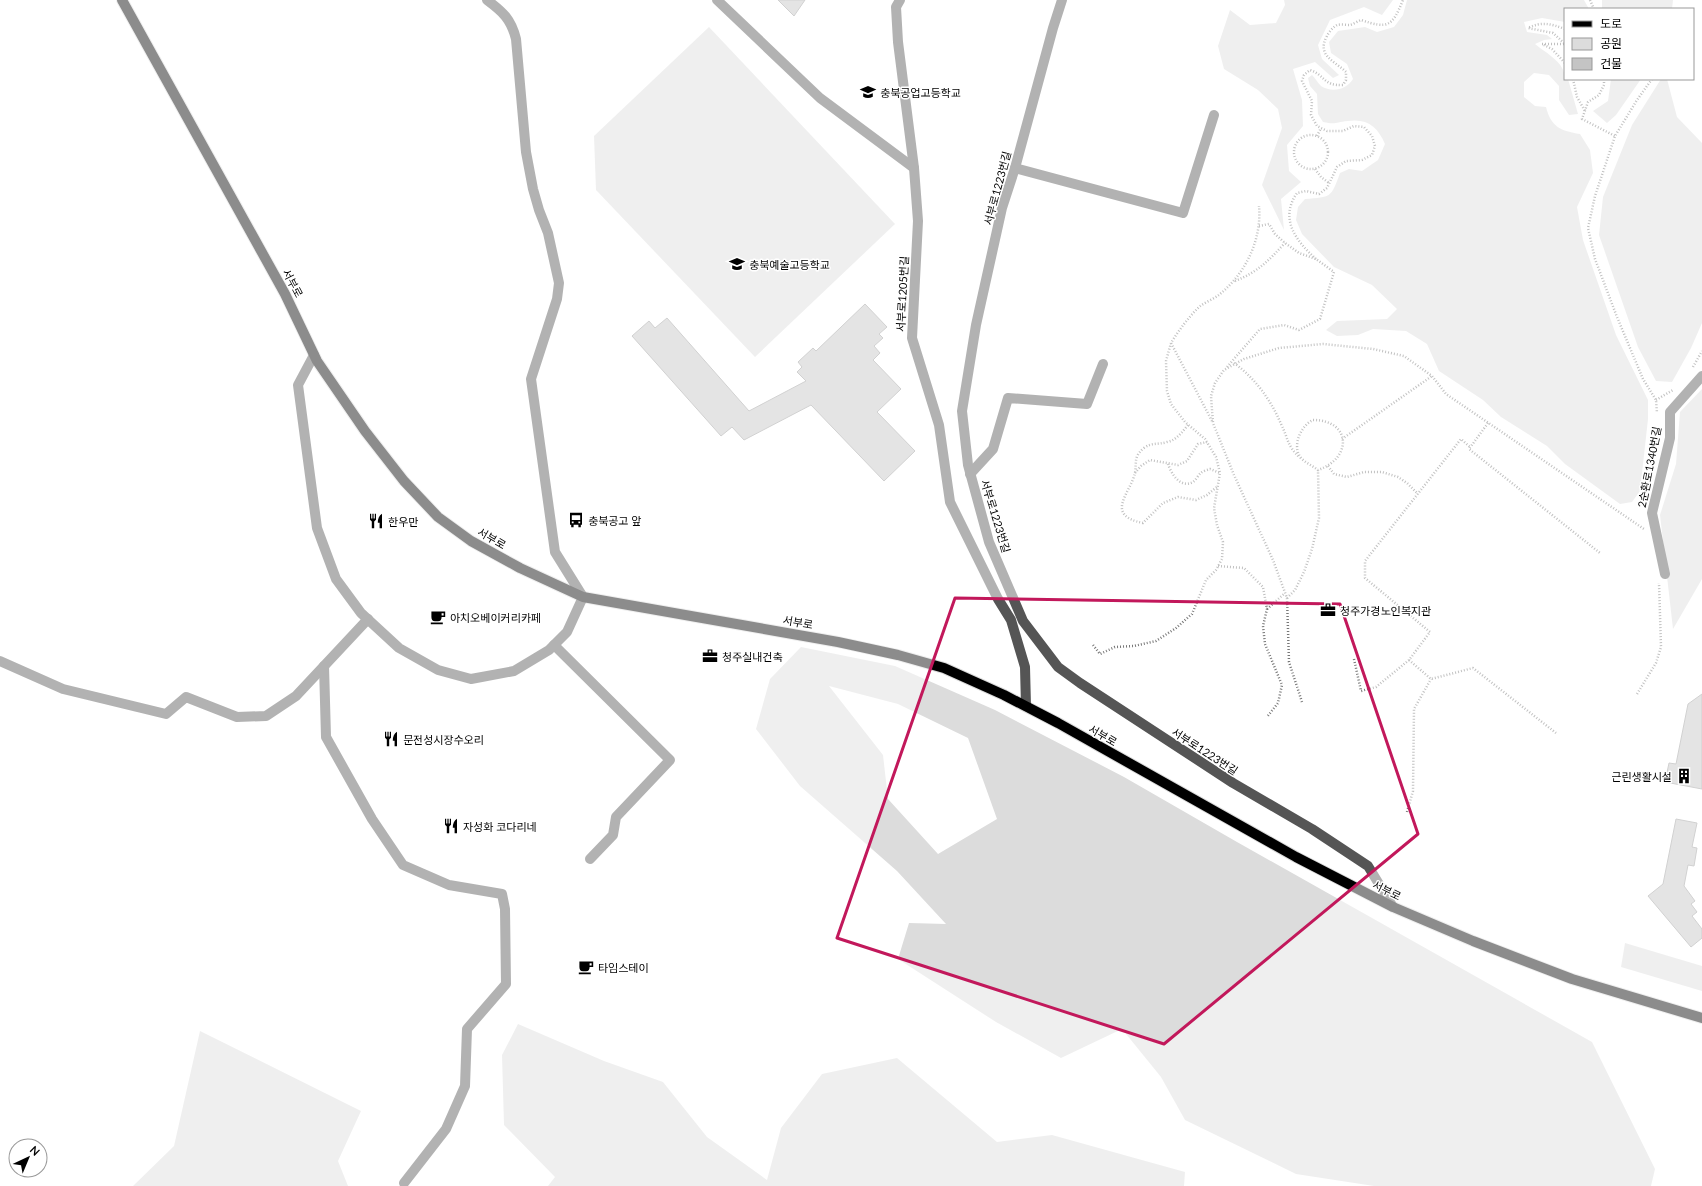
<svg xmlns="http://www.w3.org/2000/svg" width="1702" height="1186" font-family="Lato,'Noto Sans KR',sans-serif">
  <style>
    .green { fill: #dcdcdc; fill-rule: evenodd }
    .building { fill: #c4c4c4; stroke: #999 }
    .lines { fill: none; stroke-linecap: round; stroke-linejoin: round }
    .major-casing { stroke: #dbdbdb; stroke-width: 12 }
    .path { stroke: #777; stroke-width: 2.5; stroke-dasharray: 1 2; stroke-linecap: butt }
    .minor { stroke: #555; stroke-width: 10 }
    .major { stroke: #000; stroke-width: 10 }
    .marked { fill: none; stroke: #c2185b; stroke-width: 3; stroke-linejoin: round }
    .labels { text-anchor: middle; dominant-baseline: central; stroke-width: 3; stroke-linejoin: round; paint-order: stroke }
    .poi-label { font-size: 11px; fill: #000; stroke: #fff; text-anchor: start }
    .street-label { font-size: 11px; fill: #000; stroke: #fff }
  </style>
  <rect width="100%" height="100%" fill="#fff"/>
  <g class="green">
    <path d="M1284 0H1393L1382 15 1364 7 1330 20 1318 45 1322 59 1339 75 1333 78 1315 62 1293 69 1302 100 1303 126 1287 145 1289 171 1301 182 1281 199 1284 230 1262 185 1282 128 1278 109 1258 90 1224 69 1218 46 1230 10 1250 25 1276 23 1285 5Z"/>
    <path d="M1407 0H1584L1589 9H1565V22L1542 18 1524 22 1527 32 1547 35 1552 39 1544 40 1535 44C1547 54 1565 62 1565 79H1568L1578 114 1569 115 1559 100V86L1549 75 1534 73 1524 82V97L1535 106 1546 107C1551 127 1561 131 1580 134L1590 150 1593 173 1577 207 1583 240 1616 335 1648 400V419L1640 491 1632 502 1620 504 1565 464 1547 446 1501 417 1483 400 1439 371 1427 344 1406 331 1373 329 1358 335 1337 336 1326 330 1337 321 1387 319 1397 309 1372 285 1334 267 1302 234 1296 220 1298 207 1305 199C1331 197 1331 198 1340 173L1349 169 1362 171 1378 160 1385 144C1378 127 1367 118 1348 121 1335 122 1337 125 1323 122L1318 114 1317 94 1310 86 1308 78 1312 75C1315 78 1318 83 1321 86 1332 93 1346 90 1353 79L1347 64 1331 53 1329 42 1338 31 1365 27 1377 32 1394 27 1403 15Z"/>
    <path d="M1602 0H1673L1672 9H1602Z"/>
    <path d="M709 27 895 224 755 357 596 190 594 136Z"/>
    <path d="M1611 79H1641L1616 115 1607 123 1593 111 1608 101Z"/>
    <path d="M1661 79H1667L1677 117 1702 143V323L1691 348 1672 382 1656 381 1638 347 1599 235 1603 197 1632 125Z"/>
    <path d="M1702 389V579L1673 629 1660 515 1676 464 1680 412Z"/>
    <path d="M801 647 895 666 995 710 1124 777 1237 842 1592 1042 1655 1169 1651 1186H1374L1296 1174 1185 1120 1161 1077 1122 1029 1061 1058 996 1022 898 959 909 923 946 924 897 871 800 786 756 729 770 679ZM829 686 898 704 968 738 997 819 938 854 888 799 883 755Z"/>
    <path d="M1625 943 1702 966V991L1621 967Z"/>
    <path d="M518 1024 604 1061 663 1082 707 1137 767 1180 781 1128 822 1074 897 1058 997 1142 1052 1135 1185 1172 1184 1186H548L555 1177 504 1125 502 1055Z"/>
    <path d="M200 1031 361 1111 338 1161 348 1186H133L174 1146Z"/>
  </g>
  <g class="building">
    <path d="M778 0H805L794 16Z"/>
    <path d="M865 304 887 327 879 334 883 338 874 346 880 353 873 360 901 389 877 412 915 451 884 481 811 405 744 440 732 427 721 436 632 336 649 321 655 328 667 318 749 411 806 381 797 372 802 367 798 362 813 348 816 351Z"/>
    <path d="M1702 694V789L1665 782 1669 763 1676 764 1688 704Z"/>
    <path d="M1676 819 1697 823 1692 847 1697 848 1694 866 1688 865 1684 886 1695 901 1691 904 1697 912 1692 916 1702 929V938L1691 947 1648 896 1663 884Z"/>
  </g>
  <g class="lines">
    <g class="major-casing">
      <path id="major" d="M122 0 285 294 317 361 365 431 404 481 438 517 471 541 520 568 583 597 838 642 898 655 944 668 1004 695 1058 723 1296 857 1393 907 1473 941 1572 979 1702 1018"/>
    </g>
    <g class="path">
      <path d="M1590 0 1594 9"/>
      <path d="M1565 29C1551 24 1542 21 1528 28L1553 33 1565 44"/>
      <path d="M1564 44H1542L1552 49 1565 63"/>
      <path d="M1573 79 1577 97 1585 111"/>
      <path d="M1604 79V85L1599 95 1588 102 1582 119 1615 136"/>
      <path d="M1652 79 1637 100 1615 136 1595 196 1588 228 1595 259 1617 317 1643 379 1656 400 1657 413"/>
      <circle cx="1311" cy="152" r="17"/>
      <path d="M1317 136 1321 128"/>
      <path d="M1315 169 1321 177 1329 183"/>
      <path d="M1316 259C1296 241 1279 219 1297 193L1306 191 1319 194 1327 188 1337 167 1346 161 1362 160 1372 155 1375 146 1372 136 1364 127 1354 126 1343 131H1327L1317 126 1311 115 1312 101 1302 81 1304 75 1310 70C1325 75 1323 86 1343 85L1346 80V72C1335 61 1316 56 1327 36 1329 32 1333 27 1337 25 1341 24 1346 25 1350 25 1354 24 1358 21 1361 20 1388 29 1392 27 1403 0"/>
      <path d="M1235 281C1258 272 1268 261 1285 243"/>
      <path d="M1234 363C1255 378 1271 400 1281 424 1289 440 1286 444 1300 458"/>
      <path d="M1227 367 1260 329 1284 325 1299 330 1320 319 1334 272 1316 259 1299 253 1285 243 1275 234 1269 224 1259 226"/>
      <path d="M1693 367 1702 351"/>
      <path d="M1656 400 1673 390"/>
      <path d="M1313 420C1351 420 1353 458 1318 470 1313 466 1306 463 1302 459 1291 448 1300 426 1313 420Z"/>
      <path d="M1212 421 1171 343C1179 330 1188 318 1199 307 1205 302 1214 299 1220 294 1246 273 1262 239 1259 206"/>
      <path d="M1488 423 1469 449 1600 553"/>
      <path d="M1188 425C1182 432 1177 440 1167 442 1158 445 1152 442 1144 448 1133 457 1137 462 1135 473 1130 494 1104 515 1143 523L1163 503 1178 497 1196 500 1207 495 1218 486"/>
      <path d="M1342 439 1432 376"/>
      <path d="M1655 445 1657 430"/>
      <path d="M1168 464C1171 473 1180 489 1193 482 1196 480 1198 475 1201 473 1203 471 1207 470 1210 469L1220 473"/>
      <path d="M1328 466 1334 474 1347 477 1364 472H1382L1398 477 1407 483 1418 494"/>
      <path d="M1135 473 1141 466 1150 460 1178 465 1187 461 1198 444 1207 442"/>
      <path d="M1218 566 1244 568 1263 587 1267 609 1263 626 1265 644 1282 685 1278 703 1267 717"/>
      <path d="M1287 598 1295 590 1304 572 1312 549 1319 518 1318 470"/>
      <path d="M1267 609 1285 593"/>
      <path d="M1093 645 1100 654 1115 647 1134 646 1156 641 1176 628 1192 614 1206 580 1216 570 1222 559 1223 542 1217 525 1214 508 1220 473 1216 457 1205 439 1185 422 1171 404 1167 391 1166 361 1171 343"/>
      <path d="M1354 659 1361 691 1376 687 1409 660 1430 632 1365 578V561L1461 439 1470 447"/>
      <path d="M1409 660 1431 679 1473 668 1556 733"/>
      <path d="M1637 694 1656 663 1661 647 1659 583"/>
      <path d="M1302 702 1289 662 1287 598 1273 560 1234 475 1213 423 1211 396 1215 383 1224 370 1244 359 1279 348 1323 344 1373 349 1404 356 1432 376 1446 394 1644 529"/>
      <path d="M1407 812 1413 791 1414 709 1431 679"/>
    </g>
    <g class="minor">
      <path d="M717 0 820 98 914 168"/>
      <path d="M900 0 896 7 898 42 914 168 918 221 912 338 939 425 950 502 998 599 1011 620 1025 667 1026 706"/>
      <path d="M1062 0 1053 28 1015 168 1002 208 976 325 962 411 968 465 989 542 1023 621 1058 667 1080 683 1233 783 1312 829 1368 866 1393 907"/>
      <path d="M1015 168 1183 213 1214 115"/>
      <path d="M314 355 298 385 317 528 336 579 361 613 399 648 438 670 471 679 514 671 549 650 567 632 583 597 555 552 531 379 557 299 559 283 548 233 539 210 533 189 526 152 516 39C511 19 503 12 487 0"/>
      <path d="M970 474 993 449 1008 398 1087 404 1103 364"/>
      <path d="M1665 574 1652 513 1670 438V412L1702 376"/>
      <path d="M554 645 670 760 616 817 613 835 590 859"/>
      <path d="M0 661 63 689 166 714 186 697 237 717 266 716 296 696 368 619"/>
      <path d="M324 666 326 737 372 819 403 865 449 885 502 894 505 909 506 984 467 1029 465 1086 446 1129 404 1183"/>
    </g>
    <use href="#major" class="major"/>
  </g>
  <path d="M0 0H1702V1186H0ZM955 598 1340 604 1418 834 1164 1044 837 938Z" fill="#fff" fill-opacity=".55" fill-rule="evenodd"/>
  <path class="marked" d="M955 598 1340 604 1418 834 1164 1044 837 938Z"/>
  <defs>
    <g id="school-bare" transform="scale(1.2)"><path d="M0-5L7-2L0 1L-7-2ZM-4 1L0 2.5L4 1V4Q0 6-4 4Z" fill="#000" stroke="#fff" stroke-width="2.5" paint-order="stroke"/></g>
    <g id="bus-bare" transform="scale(1.2)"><path d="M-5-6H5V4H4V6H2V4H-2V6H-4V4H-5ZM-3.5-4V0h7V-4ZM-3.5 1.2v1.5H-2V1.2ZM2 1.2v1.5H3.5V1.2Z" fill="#000" stroke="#fff" stroke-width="2.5" paint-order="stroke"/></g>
    <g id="restaurant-bare" transform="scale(1.2)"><path d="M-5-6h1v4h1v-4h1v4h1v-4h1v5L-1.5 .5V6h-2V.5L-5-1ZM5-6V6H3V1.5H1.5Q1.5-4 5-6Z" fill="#000" stroke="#fff" stroke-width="2.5" paint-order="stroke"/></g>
    <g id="office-bare" transform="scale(1.2)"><path d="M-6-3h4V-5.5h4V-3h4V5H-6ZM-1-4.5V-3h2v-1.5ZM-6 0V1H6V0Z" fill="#000" stroke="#fff" stroke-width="2.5" paint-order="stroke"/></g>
    <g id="cafe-bare" transform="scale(1.2)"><path d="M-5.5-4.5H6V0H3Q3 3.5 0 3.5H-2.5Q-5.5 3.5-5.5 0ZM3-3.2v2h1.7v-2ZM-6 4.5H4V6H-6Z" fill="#000" stroke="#fff" stroke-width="2.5" paint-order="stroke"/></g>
    <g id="building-bare" transform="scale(1.2)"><path d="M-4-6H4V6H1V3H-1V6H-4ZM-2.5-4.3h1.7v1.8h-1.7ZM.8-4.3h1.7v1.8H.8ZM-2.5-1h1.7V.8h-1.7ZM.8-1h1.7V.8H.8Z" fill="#000" stroke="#fff" stroke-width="2.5" paint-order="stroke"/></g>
  </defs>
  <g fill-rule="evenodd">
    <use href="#school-bare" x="868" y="92"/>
    <use href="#school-bare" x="737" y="264"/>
    <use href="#bus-bare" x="576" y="520"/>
    <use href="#restaurant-bare" x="376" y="521"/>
    <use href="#office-bare" x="1328" y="610"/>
    <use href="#cafe-bare" x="438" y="617"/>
    <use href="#office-bare" x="710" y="656"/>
    <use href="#restaurant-bare" x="391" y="739"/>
    <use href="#building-bare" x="1684" y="776"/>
    <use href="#restaurant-bare" x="451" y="826"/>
    <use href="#cafe-bare" x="586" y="967"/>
  </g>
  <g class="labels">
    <g class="poi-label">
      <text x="880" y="92">충북공업고등학교</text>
      <text x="749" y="264">충북예술고등학교</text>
      <text x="588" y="520">충북공고 앞</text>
      <text x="388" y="521">한우만</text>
      <text x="1340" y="610">청주가경노인복지관</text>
      <text x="450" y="617">아치오베이커리카페</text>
      <text x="722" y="656">청주실내건축</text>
      <text x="403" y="739">문전성시장수오리</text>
      <text x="1672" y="776" text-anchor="end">근린생활시설</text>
      <text x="463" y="826">자성화 코다리네</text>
      <text x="598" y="967">타임스테이</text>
    </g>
    <g class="street-label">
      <text transform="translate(997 188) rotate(-75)">서부로1223번길</text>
      <text transform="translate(293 283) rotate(62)">서부로</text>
      <text transform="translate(902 294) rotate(-87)">서부로1205번길</text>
      <text transform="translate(1649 467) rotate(-79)">2순환로1340번길</text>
      <text transform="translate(996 516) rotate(73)">서부로1223번길</text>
      <text transform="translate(492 538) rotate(30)">서부로</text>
      <text transform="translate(798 622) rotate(10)">서부로</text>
      <text transform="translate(1103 735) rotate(30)">서부로</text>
      <text transform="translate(1205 751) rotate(33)">서부로1223번길</text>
      <text transform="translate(1387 890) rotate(26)">서부로</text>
    </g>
  </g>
  <rect x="1564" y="8" width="130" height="72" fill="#ffffff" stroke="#999999"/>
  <rect x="1572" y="21" width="20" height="6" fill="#000000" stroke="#999999"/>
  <text x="1600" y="28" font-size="12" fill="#000000">도로</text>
  <rect x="1572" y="38" width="20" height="12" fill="#dcdcdc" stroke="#999999"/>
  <text x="1600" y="48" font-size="12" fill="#000000">공원</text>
  <rect x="1572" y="58" width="20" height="12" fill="#c4c4c4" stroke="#999999"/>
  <text x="1600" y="68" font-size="12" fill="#000000">건물</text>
  <g transform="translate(28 1158) rotate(44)"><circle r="19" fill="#ffffff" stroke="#999999"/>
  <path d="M0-3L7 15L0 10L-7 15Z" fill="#000000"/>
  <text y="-6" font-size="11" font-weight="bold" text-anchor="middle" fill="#000000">N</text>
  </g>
</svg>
